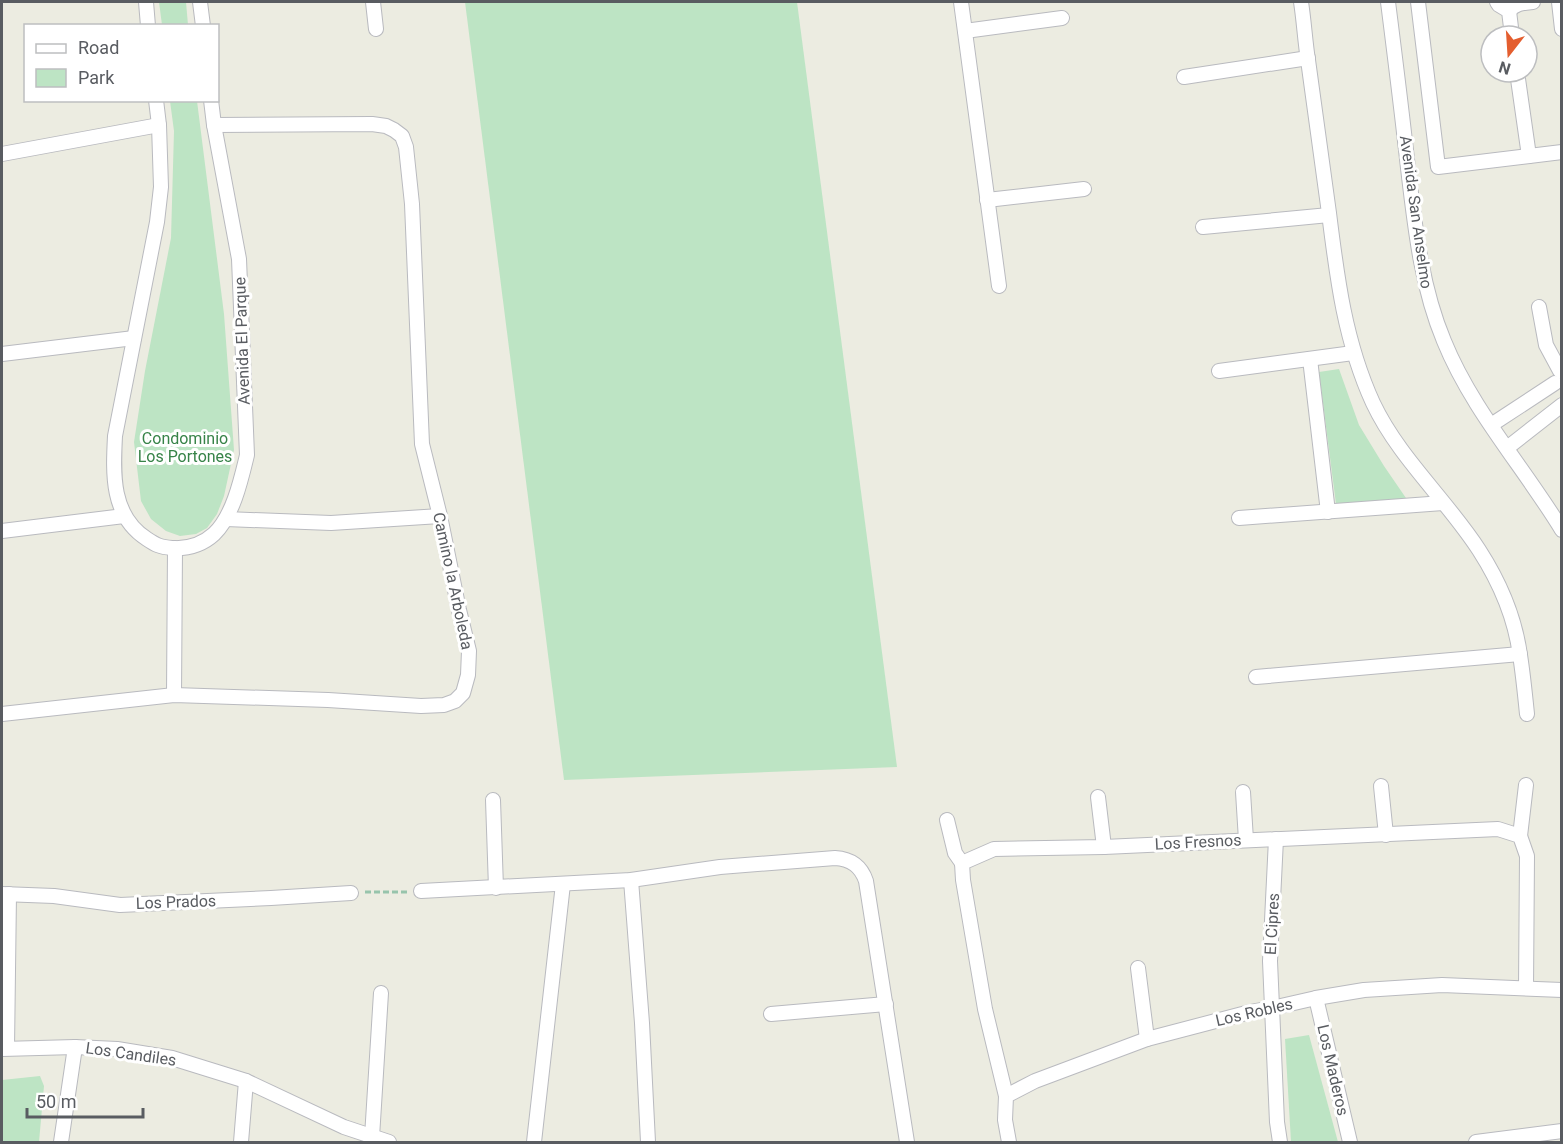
<svg xmlns="http://www.w3.org/2000/svg" width="1563" height="1144" font-family="Roboto,sans-serif">
  <style>
    .green { fill: #bde4c4 }
    .lines { fill: none; stroke-linecap: round; stroke-linejoin: round }
    .minor-casing { stroke: #b9babf; stroke-width: 16 }
    .path { stroke: #97c4ac; stroke-width: 3; stroke-dasharray: 6 3; stroke-linecap: butt }
    .minor { stroke: #fff; stroke-width: 14 }
    .labels { text-anchor: middle; dominant-baseline: central; stroke-width: 6; stroke-linejoin: round; paint-order: stroke }
    .street-label { font-size: 16px; fill: #595c61; stroke: #fff }
    .park-label { font-size: 16px; fill: #378348; stroke: #fff }
  </style>
  <rect width="100%" height="100%" fill="#ecece1"/>
  <g class="green">
    <path d="M159 2H186L188 25H162Z"/>
    <path d="M465 2H797L897 767 564 780Z"/>
    <path d="M170 101H197L224 314 234 450 224 496 217 514 207 528 196 534 180 536 166 531 151 519 141 501 134 442 145 371 171 238 174 131Z"/>
    <path d="M1339 369 1359 425 1384 466 1408 501 1336 504 1319 372Z"/>
    <path d="M1309 1035 1338 1142H1291L1285 1039Z"/>
    <path d="M40 1076 44 1086 39 1142H2V1080Z"/>
  </g>
  <g class="lines">
    <g class="minor-casing">
      <g id="minor">
        <path d="M146 2 148 26"/>
        <path d="M200 2 203 26"/>
        <path d="M373 2 376 29"/>
        <path d="M961 2 999 286"/>
        <path d="M1301 2C1304 21 1305 41 1308 60 1315 111 1322 162 1329 213 1337 278 1345 342 1373 403 1399 458 1446 499 1479 550 1499 581 1515 618 1520 655 1523 674 1525 694 1527 714"/>
        <path d="M1388 2C1395 57 1402 113 1408 168 1415 227 1421 286 1444 341 1472 410 1523 466 1562 530"/>
        <path d="M1418 2 1438 167 1562 152"/>
        <path d="M1497 2 1499 5 1509 11 1512 36"/>
        <path d="M1559 2 1562 29"/>
        <path d="M1509 11C1516 3 1523 3 1533 2"/>
        <path d="M965 31 1062 18"/>
        <path d="M1517 72 1529 156"/>
        <path d="M1184 77 1308 58"/>
        <path d="M156 100 159 125 161 187 157 222 115 436C113 474 111 516 147 539 156 545 160 547 172 548 188 549 202 545 214 534 233 516 241 480 247 455L239 259 214 125 211 100"/>
        <path d="M2 154 159 125"/>
        <path d="M987 200 1084 189"/>
        <path d="M1203 227 1329 215"/>
        <path d="M1539 307 1546 345 1560 371"/>
        <path d="M2 354 134 338"/>
        <path d="M1310 359 1328 512"/>
        <path d="M1219 371 1353 353"/>
        <path d="M1491 425 1555 383"/>
        <path d="M1507 448 1562 405"/>
        <path d="M1239 518 1443 503"/>
        <path d="M226 519 331 523 440 516"/>
        <path d="M2 531 124 516"/>
        <path d="M1256 677 1520 654"/>
        <path d="M174 695 175 548"/>
        <path d="M2 714 174 695 328 700 421 706 444 705 455 701 463 693 468 675 469 651 459 610 440 516 422 444 412 204 406 147 402 136 394 130 386 126 372 124 214 125"/>
        <path d="M1381 786 1386 835"/>
        <path d="M1243 792 1246 840"/>
        <path d="M1098 797 1104 847"/>
        <path d="M493 800 496 888"/>
        <path d="M947 820 955 853 962 863"/>
        <path d="M1520 836 1526 785"/>
        <path d="M1276 839 1270 961 1277 1122 1280 1142"/>
        <path d="M631 880 642 1023 648 1142"/>
        <path d="M421 891 631 880 720 867 835 858C851 859 861 866 866 881L907 1142"/>
        <path d="M2 894 54 896 120 905 271 898 351 893"/>
        <path d="M1138 968 1147 1039"/>
        <path d="M1316 998 1350 1142"/>
        <path d="M771 1014 886 1004"/>
        <path d="M7 1048 9 894"/>
        <path d="M2 1049 75 1047 117 1049 172 1058 246 1081 344 1127 389 1142"/>
        <path d="M1006 1096 985 1009 963 880 962 863 994 849 1104 847 1498 829 1520 836 1527 856 1526 988"/>
        <path d="M372 1137 381 993"/>
        <path d="M61 1142 75 1047"/>
        <path d="M241 1142 246 1081"/>
        <path d="M534 1142 563 884"/>
        <path d="M1009 1142 1005 1120 1006 1096 1035 1081 1147 1039 1250 1012 1272 1008 1316 998 1364 990 1442 985 1562 990"/>
        <path d="M1476 1142 1562 1131"/>
      </g>
    </g>
    <path class="path" d="M365 892H409"/>
    <use href="#minor" class="minor"/>
  </g>
  <g class="labels">
    <g class="street-label">
      <text transform="translate(1416 212) rotate(82)">Avenida San Anselmo</text>
      <text transform="translate(242 341) rotate(-92)">Avenida El Parque</text>
      <text transform="translate(453 581) rotate(78)">Camino la Arboleda</text>
      <text transform="translate(1198 842) rotate(-3)">Los Fresnos</text>
      <text transform="translate(176 902) rotate(-2)">Los Prados</text>
      <text transform="translate(1272 924) rotate(-87)">El Cipres</text>
      <text transform="translate(1254 1012) rotate(-13)">Los Robles</text>
      <text transform="translate(131 1054) rotate(8)">Los Candiles</text>
      <text transform="translate(1333 1070) rotate(77)">Los Maderos</text>
    </g>
    <g class="park-label">
      <text x="185" y="438">Condominio<tspan x="185" dy="18">Los Portones</tspan></text>
    </g>
  </g>
  <rect width="1563" height="1144" fill="none" stroke="#595c61" stroke-width="6"/>
  <rect x="24" y="24" width="195" height="78" fill="#ffffff" stroke="#bdbec0" stroke-width="1.5"/>
  <rect x="36" y="44" width="30" height="9" fill="#ffffff" stroke="#bdbec0" stroke-width="1.5"/>
  <text x="78" y="54" font-size="18" fill="#595c61">Road</text>
  <rect x="36" y="69" width="30" height="18" fill="#bde4c4" stroke="#bdbec0" stroke-width="1.5"/>
  <text x="78" y="84" font-size="18" fill="#595c61">Park</text>
  <g transform="translate(1509 54) rotate(197)"><circle r="28" fill="#ffffff" stroke="#bdbec0" stroke-width="1.5"/>
  <path d="M0-4.5L10 22L0 15L-10 22Z" fill="#e45e2f"/>
  <text y="-9" font-size="16" font-weight="bold" text-anchor="middle" fill="#595c61">N</text>
  </g>
  <path d="M27 1108v9h116v-9" fill="none" stroke="#595c61" stroke-width="3"/>
  <text x="36" y="1108" font-size="18" fill="#595c61" stroke="#ffffff" stroke-width="4.5" paint-order="stroke">50 m</text>
</svg>
